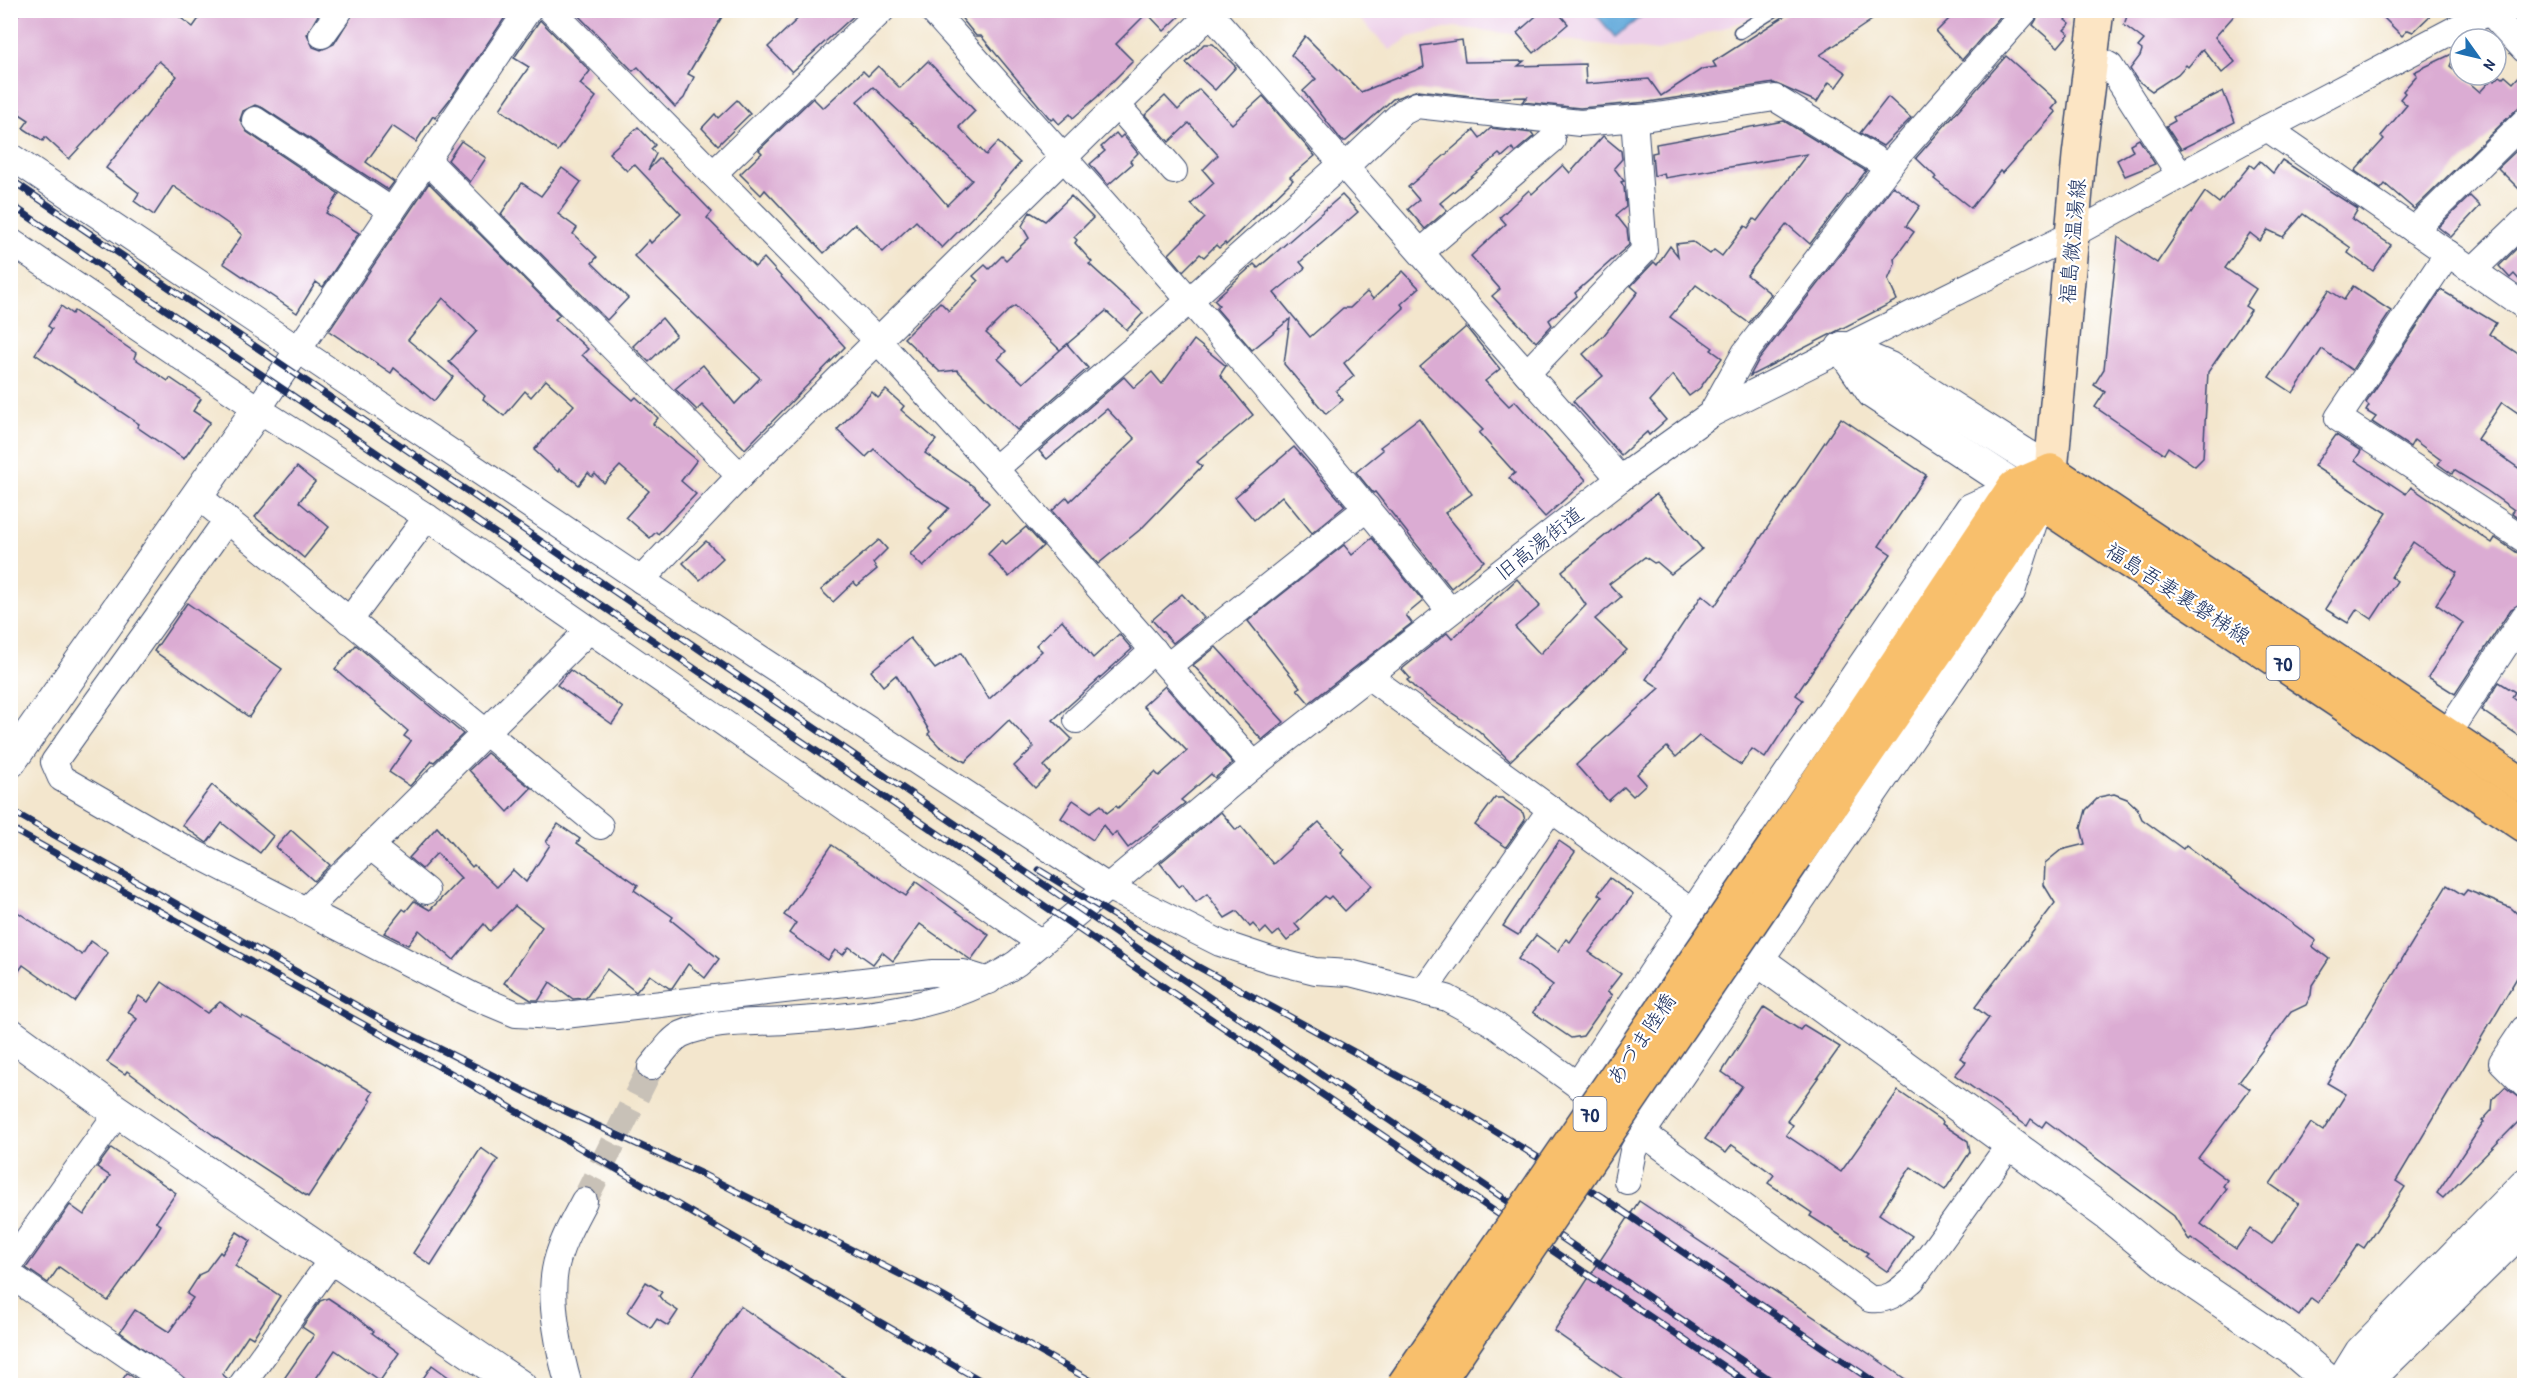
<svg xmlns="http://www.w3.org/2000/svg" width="2535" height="1396" font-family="'Patrick Hand','Klee One',sans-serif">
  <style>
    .built { fill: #edd0e9 }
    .water { fill: #65abdb; stroke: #406d9c; stroke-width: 1.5 }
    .building { fill: #dbacd3; fill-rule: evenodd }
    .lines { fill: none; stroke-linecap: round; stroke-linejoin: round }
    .minor-tunnel { stroke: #c8c1b7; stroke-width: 26; stroke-dasharray: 26 13; stroke-linecap: butt }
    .service-casing { stroke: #3b4a6f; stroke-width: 15 }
    .minor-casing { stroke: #3b4a6f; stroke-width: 28 }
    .tertiary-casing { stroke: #3b4a6f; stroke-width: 34 }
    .secondary-casing { stroke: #3b4a6f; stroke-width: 36 }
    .primary-casing { stroke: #3b4a6f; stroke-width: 36 }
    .service { stroke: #fff; stroke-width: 12 }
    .minor { stroke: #fff; stroke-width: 26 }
    .tertiary { stroke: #fff; stroke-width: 32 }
    .secondary { stroke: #fce5c4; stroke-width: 33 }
    .primary { stroke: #f8bf6c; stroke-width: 33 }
    .rail-casing { stroke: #1b2f5e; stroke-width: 7 }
    .rail { stroke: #fff; stroke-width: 4.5; stroke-dasharray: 14; stroke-linecap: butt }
    .primary-bridge-casing { stroke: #3b4a6f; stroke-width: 36; stroke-linecap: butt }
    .primary-bridge { stroke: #f8bf6c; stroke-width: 33 }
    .labels { text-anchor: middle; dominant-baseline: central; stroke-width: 4.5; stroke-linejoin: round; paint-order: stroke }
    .shield { fill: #fff; stroke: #5f6d8e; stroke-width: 1.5 }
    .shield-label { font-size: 20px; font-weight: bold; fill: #1b2f5e }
    .street-label { font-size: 21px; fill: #1b2f5e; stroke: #fff }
  </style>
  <rect width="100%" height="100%" fill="#fff"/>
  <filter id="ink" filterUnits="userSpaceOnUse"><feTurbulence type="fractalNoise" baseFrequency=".0167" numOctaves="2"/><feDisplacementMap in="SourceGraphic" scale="12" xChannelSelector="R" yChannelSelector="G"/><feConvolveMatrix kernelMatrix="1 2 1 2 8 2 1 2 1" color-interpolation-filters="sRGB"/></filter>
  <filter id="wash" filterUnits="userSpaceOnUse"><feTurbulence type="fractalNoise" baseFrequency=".008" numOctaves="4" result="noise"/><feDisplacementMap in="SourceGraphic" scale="24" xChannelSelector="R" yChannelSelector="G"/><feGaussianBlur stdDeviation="1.35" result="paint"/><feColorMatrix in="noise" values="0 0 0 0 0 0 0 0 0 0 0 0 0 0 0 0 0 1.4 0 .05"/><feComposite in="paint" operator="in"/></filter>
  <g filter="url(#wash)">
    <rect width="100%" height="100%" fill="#f3e6cd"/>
    <path class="built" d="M1352 11H1760L1749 19 1658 51 1454 27 1410 37 1390 50Z"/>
    <path class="water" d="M1593 11H1648L1615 37Z"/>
    <g id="blocks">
      <g class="building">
        <path d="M24 10H170L193 27 205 10H321L307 34 313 47 321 50 334 44 355 10H510L450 99 435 118 433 116 416 142 392 126 366 162 394 182 388 190 263 108 255 105 243 111 240 120 247 132 339 194 326 213 359 233 323 287 316 282 297 313 223 263 242 235 234 228 173 186 154 215 134 201 139 193 106 168 177 76 159 61 69 159 45 137 43 141 23 128 29 120 18 113 20 110 10 103V21Z"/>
        <path d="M573 10H726L688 74 694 77 684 98 675 107 638 67 633 71Z"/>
        <path d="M807 10H860L792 72 768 47Z"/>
        <path d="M955 10H1186L1164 31 1147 13 1116 44 1133 61 1097 97 1073 118 1070 114 1059 124 1054 118 1051 120 981 36H976Z"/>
        <path d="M1543 10H1556L1568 24 1534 53 1517 33Z"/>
        <path d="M1794 10H1872L1865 17 1872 20 1820 55 1846 73 1836 87 1829 82 1817 102 1774 83 1648 102 1580 108 1522 102 1527 97 1489 98 1418 90 1393 99 1346 141H1342L1303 91 1316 79 1291 55 1305 36 1361 92 1424 67 1421 46 1462 40 1465 62 1524 61 1518 66 1585 64 1586 84 1649 79 1661 96 1702 69 1716 67 1713 62Z"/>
        <path d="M1958 10H2006L1962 60 1936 32Z"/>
        <path d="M2042 10H2073L2065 20 2070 24 2064 30 2069 34 2058 47 2033 25Z"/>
        <path d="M2129 10H2239L2215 37 2235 62 2222 73 2203 49 2188 67 2186 65 2178 74 2152 91 2137 80 2130 69 2140 56 2142 50 2138 47 2144 40 2124 25Z"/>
        <path d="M2376 10H2436L2413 32 2408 30 2402 36Z"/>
        <path d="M540 20 590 71 580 84 596 97 558 151 500 109 529 67 514 58Z"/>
        <path d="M1204 44H1213L1236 67 1215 90 1186 63Z"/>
        <path d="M2456 52 2450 66 2480 92 2492 79 2495 81 2500 76 2503 78 2505 76 2513 83 2524 71V102L2414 209 2385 184 2381 189 2355 171 2384 139 2381 136 2407 105 2400 99 2405 93 2403 91 2417 75 2414 72Z"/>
        <path d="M2006 56 2058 102 2052 109 2056 112 2002 173 2000 171 1971 208 1934 179 1936 177 1916 158Z"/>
        <path d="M928 61 975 111 959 127 986 155 998 142 1020 163 993 194 994 195 942 248 916 221 883 252 855 224 824 253 765 190 761 195 740 174 762 153 759 150 813 98 823 108 863 71 868 76 878 66 900 88ZM873 87 972 180 947 205 857 101Z"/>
        <path d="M1199 89 1232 124 1263 96 1315 156 1290 177 1293 180 1226 245 1225 243 1219 248 1216 245 1204 257 1200 254 1183 271 1169 254 1205 218 1191 204 1214 183 1203 170 1218 155 1189 123 1169 142 1145 115 1165 96 1178 110Z"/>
        <path d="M2223 91 2235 122 2181 149 2166 126 2175 121 2173 117Z"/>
        <path d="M1888 97 1911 118 1883 146 1860 133Z"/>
        <path d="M737 100 750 114 718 145 702 128 715 114 718 118Z"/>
        <path d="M1784 121 1866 171 1810 244 1787 224 1747 275 1771 294 1749 323 1696 285 1670 317 1713 348 1711 350 1722 358 1700 388 1689 396 1673 375 1650 401 1666 420 1649 435 1647 432 1621 455 1573 401 1603 376 1583 354 1604 335 1638 292 1631 286 1654 262 1657 265 1670 246 1678 256 1676 244 1693 242 1710 254 1714 250 1722 256 1745 226 1748 228 1754 219 1757 221 1807 154 1665 178 1664 173 1654 176 1652 153 1657 152 1656 144Z"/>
        <path d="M638 127 655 145 651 149 656 154 648 170 660 158 712 212 707 218 755 267 764 258 845 347 745 449 702 405 697 410 675 389 703 365 735 404 760 378 634 256 649 240 651 243 681 214 634 164 627 171 609 153Z"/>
        <path d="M1491 128 1532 133 1534 136 1515 152 1512 148 1502 157 1499 154 1440 203 1447 210 1425 229 1408 209 1419 200 1408 187 1474 130 1480 138Z"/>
        <path d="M1116 133 1120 138 1123 135 1138 153 1130 161 1132 164 1108 185 1090 164 1105 151 1101 147Z"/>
        <path d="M1603 136 1621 151 1622 159 1614 168 1624 181 1621 182 1624 187 1626 207 1616 215 1627 229 1629 245 1575 293 1577 296 1549 320 1552 325 1536 342 1492 296 1500 289 1471 256 1506 224 1500 217 1529 190 1532 194 1563 165 1570 173Z"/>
        <path d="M2139 139 2155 164 2125 176 2117 160 2133 151 2130 144Z"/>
        <path d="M461 141 486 158 470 182 448 160Z"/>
        <path d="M2516 151 2524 159V194L2498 168Z"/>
        <path d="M2282 160 2358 209 2352 219 2391 245 2373 271 2348 253 2351 248 2303 214 2283 237 2268 230 2260 241 2250 233 2225 268 2256 289 2245 306 2251 310 2208 372 2203 458 2195 466 2168 447 2164 454 2095 407 2105 392 2094 385 2104 369 2118 237 2157 263 2205 192 2219 203 2250 165 2254 168 2260 161 2273 173Z"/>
        <path d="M562 168 581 182 558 214 577 228 573 234 597 257 592 263 628 298 607 320 501 214 522 183 541 196Z"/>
        <path d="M429 183 560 315 555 319 588 349 582 355 633 400 636 397 658 418 653 424 697 460 681 481 696 494 658 534 656 532 650 538 626 517 649 491 620 466 604 483 595 474 592 477 588 473 579 485 559 469 558 472 534 450 574 405 546 380 531 397 525 391 504 416 483 399 485 396 449 362 477 331 443 298 408 340 453 377 434 401 394 368 391 373 329 331Z"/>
        <path d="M1893 186 1920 206 1906 226 1914 232 1894 259 1895 264 1888 280 1897 300 1750 376 1758 361Z"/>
        <path d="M1342 195 1358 212 1300 262 1305 268 1274 293 1310 337 1343 308H1350L1367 292 1373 299 1403 271 1419 288 1401 304 1404 308 1344 363 1354 376 1336 391 1343 400 1326 414 1284 364 1290 319 1252 350 1216 308 1219 305 1214 300 1254 264 1258 268Z"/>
        <path d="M1071 196 1093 218 1074 237 1077 240 1075 243 1092 262 1089 264 1143 313 1127 330 1106 311 1060 350 1015 306 1009 310 986 333 1006 351 998 359 1023 383 1067 344 1088 368 1017 430 957 370 940 372 904 338 940 302 949 311 978 281 973 276 985 265 989 269 1002 256 1006 260 1029 238 1022 226 1030 212 1045 221Z"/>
        <path d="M2470 196 2480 206 2451 237 2438 227Z"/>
        <path d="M2524 241V285L2514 274 2510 278 2499 266Z"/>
        <path d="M2353 286 2391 311 2352 370 2322 349 2293 393 2269 377 2329 290 2344 300Z"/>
        <path d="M2441 290 2496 323 2489 334 2524 358V417L2502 402 2477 439 2524 472V521L2512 513 2514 510 2486 490 2454 470 2452 474 2438 464 2441 460 2414 440 2410 447 2372 422 2376 417 2366 411 2369 406 2366 403Z"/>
        <path d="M61 306 72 314 74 311 136 353 134 358 168 381 170 378 201 399 193 411 210 422 184 459 137 427 139 424 35 354 52 329 48 326Z"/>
        <path d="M662 318 676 335 649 362 633 346Z"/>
        <path d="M1466 327 1500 369 1485 381 1509 406 1515 401 1586 480 1545 517 1509 478 1515 473 1479 433 1483 430 1420 367Z"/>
        <path d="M1194 340 1226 366 1220 375 1253 415 1197 462 1202 466 1142 528 1098 564 1052 511 1067 497 1070 501 1135 439 1107 409 1047 459 1039 451 1124 377 1134 388 1152 372 1162 384Z"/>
        <path d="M886 390 904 406 901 410 936 440 925 453 973 486 989 503 923 567 910 554 932 532 929 529 949 508 916 487 874 449 866 457 837 430 872 392 878 398Z"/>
        <path d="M1419 418 1472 494 1445 513 1484 561 1451 588 1375 492 1373 493 1356 472 1383 450 1380 447Z"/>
        <path d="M1841 418 1926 475 1879 546 1891 554 1796 695 1803 700 1765 758 1752 749 1741 765 1699 736 1676 757 1667 747 1637 774 1646 784 1633 796 1624 787 1608 801 1576 765 1660 688 1646 679 1702 595 1715 606Z"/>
        <path d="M2336 435 2361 451 2355 460 2406 494 2411 487 2492 543 2495 538 2516 552 2524 554V602L2511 609 2455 694 2428 677 2463 623 2436 604 2457 573 2413 542 2391 577 2397 581 2372 619 2357 609 2348 623 2325 609 2387 513 2314 466Z"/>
        <path d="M1294 447 1345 506 1312 533 1282 496 1254 520 1235 497Z"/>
        <path d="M297 467 315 482 299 502 329 527 304 558 255 517Z"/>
        <path d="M1656 494 1702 549 1671 574 1657 562 1654 563 1645 557 1609 584 1621 597 1595 619 1627 650 1510 761 1479 731 1416 689 1407 680 1410 678 1402 669 1447 633 1452 639 1517 579 1540 606 1515 627 1540 654 1586 605 1562 571Z"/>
        <path d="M1026 527 1043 546 1009 577 988 554 1002 540 1006 544Z"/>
        <path d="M1372 538 1423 601 1406 615 1412 623 1309 703 1297 689 1300 687 1248 621 1344 545 1352 555Z"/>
        <path d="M879 540 887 549 873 563 877 569 857 586 854 582 833 602 821 590Z"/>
        <path d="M706 541 723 558 700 580 683 563Z"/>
        <path d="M1182 594 1204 618 1173 643 1152 620Z"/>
        <path d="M187 603 282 669 249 717 154 651Z"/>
        <path d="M1062 620 1093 658 1119 634 1132 649 1053 720 1072 739 1044 766 1050 773 1035 788 1014 766 1034 747 1009 720 965 762 939 746 928 734 930 732 896 675 883 686 871 671 910 638 935 669 961 653 989 699 1042 651 1036 645Z"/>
        <path d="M356 645 463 734 434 762 432 761 410 786 389 772 411 741 404 736 408 731 335 669Z"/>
        <path d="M1216 647 1284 722 1262 740 1193 665Z"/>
        <path d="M570 670 623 708 612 724 557 685Z"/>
        <path d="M2499 682 2515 692 2512 697 2524 706V739L2481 710Z"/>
        <path d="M1165 686 1233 763 1215 778 1211 774 1181 800 1185 803 1128 848 1116 832 1112 836 1103 825 1093 840 1061 818 1073 800 1091 812 1101 805 1107 813 1116 806 1118 808 1155 772 1159 776 1187 751 1143 706Z"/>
        <path d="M487 753 531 788 508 812 469 770Z"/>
        <path d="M212 785 273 836 260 853 222 823 207 843 182 825Z"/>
        <path d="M2114 794 2127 799 2137 808 2142 819 2183 849 2186 845 2316 941 2312 946 2329 959 2312 985 2311 995 2306 1005 2291 1012 2239 1081 2250 1089 2198 1158 2227 1180 2223 1186 2227 1189 2201 1224 2236 1249 2250 1229 2272 1244 2299 1204 2270 1184 2311 1123 2323 1131 2346 1094 2327 1083 2447 885 2463 895 2467 890 2511 908 2524 920V966L2396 1181 2405 1187 2364 1248 2358 1244 2318 1303 2311 1298 2299 1316 2191 1238 2189 1240 2174 1216 2046 1121 2042 1127 2031 1119 2027 1126 1955 1075 1966 1062 1960 1058 1989 1018 1975 1007 2055 903 2044 885 2045 863 2061 850 2085 844 2081 828 2086 810 2099 797Z"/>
        <path d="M1495 798H1502L1523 813 1525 820 1506 847 1475 825Z"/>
        <path d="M1221 812 1236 830 1241 826 1273 864 1319 822 1344 850 1341 853 1372 885 1345 911 1331 896 1328 899 1325 896 1295 924 1300 930 1287 941 1279 931 1273 936 1266 928 1261 933 1253 924 1250 927 1237 911 1225 918 1207 894 1196 902 1183 884 1179 887 1160 863Z"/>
        <path d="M558 824 580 839 577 843 638 885 634 890 673 917 671 920 719 959 705 978 688 964 672 988H669L650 975 636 992 607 969 586 998 573 999 550 982 539 1000H531L504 983 542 927 515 906 490 931 484 924 454 960 419 930 408 945 384 933 403 909 406 911 414 901 430 910 461 878 437 853 422 869 409 858 437 827 472 867 474 865 497 887 513 870 526 882 550 845 546 842Z"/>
        <path d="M291 830 330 865 314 881 276 847Z"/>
        <path d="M1559 841 1575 852 1518 935 1503 926Z"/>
        <path d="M832 845 906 896 916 882 989 935 971 960 920 924 893 961 882 952 873 964 849 947 843 955 835 950 828 960 789 933 796 923 784 915Z"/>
        <path d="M1610 878 1633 895 1589 952 1621 974 1607 992 1612 995 1583 1036 1571 1038 1533 1012 1553 985 1518 959 1536 935 1558 951 1566 939 1570 942 1602 897 1598 894Z"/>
        <path d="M10 907 82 955 91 941 108 953 75 1002 23 965 10 984Z"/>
        <path d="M162 982 207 1013 220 1002 241 1017 242 1015 373 1092 369 1099 371 1101 308 1197 213 1135 127 1071 125 1074 107 1062 137 1019 128 1012 139 996 148 1002Z"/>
        <path d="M1764 1007 1800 1030 1804 1025 1840 1047 1787 1121 1793 1125 1786 1135 1841 1172 1898 1091 1943 1122 1942 1124 1968 1141 1970 1152 1945 1190 1911 1167 1879 1214 1912 1236 1888 1272 1865 1256 1868 1253 1810 1216 1812 1213 1768 1183 1774 1175 1732 1145 1726 1153 1705 1139 1742 1086 1722 1072Z"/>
        <path d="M2505 1087 2524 1102V1116L2443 1198 2437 1193 2484 1122 2482 1121 2492 1110 2493 1099Z"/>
        <path d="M111 1148 176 1193 156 1222 161 1225 155 1235 108 1301 59 1267 48 1283 26 1268 70 1205 84 1215 110 1176 97 1167Z"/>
        <path d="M481 1148 498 1160 431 1265 413 1253Z"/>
        <path d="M1639 1201 1871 1355 1915 1386H1633L1554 1331Z"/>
        <path d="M237 1232 251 1241 235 1266 280 1296 253 1338 248 1335 222 1374 228 1379 226 1386H195L120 1332 135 1310 169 1332 193 1298 187 1294 200 1274 205 1272 220 1252 222 1254Z"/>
        <path d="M646 1282 662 1292 659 1296 663 1301 678 1311 668 1326 657 1319 651 1328 627 1312Z"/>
        <path d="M328 1298 351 1313 374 1331 372 1333 399 1353 380 1381 335 1350 311 1386H279L314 1335 302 1327 320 1301Z"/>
        <path d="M740 1306 857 1386H686Z"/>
        <path d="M432 1365 461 1386H418Z"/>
        <path d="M127 1373 146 1386H118Z"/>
      </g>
    </g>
  </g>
  <g filter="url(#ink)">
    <use href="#blocks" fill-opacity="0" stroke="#3b4a6f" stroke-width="1.5"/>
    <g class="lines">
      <path class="minor-tunnel" d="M584 1201 651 1067"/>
      <g class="service-casing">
        <path id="service" d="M1740 32 1775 10"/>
      </g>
      <g class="minor-casing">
        <g id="minor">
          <path d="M551 10 878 341 995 469 1254 765"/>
          <path d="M932 10C1108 207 1285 404 1450 611"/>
          <path d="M1207 10 1620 479"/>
          <path d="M2488 10 2524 49"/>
          <path d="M322 35 340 10"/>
          <path d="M2092 56 2110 66 2180 175"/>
          <path d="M1117 105 1174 171"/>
          <path d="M255 120 392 211"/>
          <path d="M2267 128 2524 306"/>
          <path d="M10 156 641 580 1108 887 1220 943 1271 960 1315 971 1350 973 1447 998 1491 1022 1870 1299C1889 1301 1898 1292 1912 1280L2010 1144"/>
          <path d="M427 160 740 476"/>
          <path d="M1345 167 1403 112 1417 105 1580 123 1650 117 1775 98 1888 167"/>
          <path d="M713 174 882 10"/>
          <path d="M2414 230 2524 122"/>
          <path d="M10 241 258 409 427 517 1041 943"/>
          <path d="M1421 252 1552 140"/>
          <path d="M2448 253 2338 418 2524 539"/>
          <path d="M2473 270 2524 221"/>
          <path d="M1527 373 1644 251 1634 118"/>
          <path d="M258 409 528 10"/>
          <path d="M1711 414 1745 353 1898 155 2026 10"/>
          <path d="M995 469 1189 301 1342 164"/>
          <path d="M198 496 600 826"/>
          <path d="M227 520 54 762 61 778 165 838 473 996 516 1014 556 1016 933 973H963L989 981"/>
          <path d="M641 580 740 476 1210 14"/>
          <path d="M349 621 427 517"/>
          <path d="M1168 666 1367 508"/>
          <path d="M1368 676 1692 912"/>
          <path d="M1077 720 1154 650"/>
          <path d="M2447 734 2524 617"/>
          <path d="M370 846 426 891"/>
          <path d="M305 911 589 630"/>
          <path d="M1423 992 1551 809"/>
          <path d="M2524 1029 2502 1062 2524 1084"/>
          <path d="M651 1067C660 1057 671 1039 682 1034 714 1020 752 1023 786 1021 865 1016 950 1009 1017 963L1254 765 1620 479 1711 414 2073 234 2267 128 2492 10"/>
          <path d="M1578 1084 1692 912 1969 507 2014 487"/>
          <path d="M1627 1181 1633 1151 1643 1132 2012 592 2034 523"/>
          <path d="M10 1264 118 1112"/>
          <path d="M10 1275 173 1386"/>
          <path d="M241 1386 333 1258"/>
          <path d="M569 1386C560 1355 549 1302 555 1270 559 1246 573 1222 584 1201"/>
        </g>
      </g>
      <g class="tertiary-casing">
        <g id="tertiary">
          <path d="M1842 348 1873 393 2037 501"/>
          <path d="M1842 348 1889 368 2051 471"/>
          <path d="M10 762 258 409"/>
          <path d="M1692 912 2107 1214 2175 1270 2290 1348 2334 1386"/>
          <path d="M10 1034 102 1101 520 1386"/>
          <path d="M2340 1386 2361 1352 2524 1185"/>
          <path d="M2345 1386 2378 1370 2524 1227"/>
        </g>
      </g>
      <g class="secondary-casing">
        <path id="secondary" d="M2051 471 2079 156 2097 10"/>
      </g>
      <g class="primary-casing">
        <g id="primary">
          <path d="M2051 471 2524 786"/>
          <path d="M2040 502 2524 825"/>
          <path d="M1777 842 2014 487 2051 471"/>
          <path d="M1796 856 2040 502 2048 481"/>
        </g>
      </g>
      <use href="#service" class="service"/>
      <use href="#minor" class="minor"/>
      <use href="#tertiary" class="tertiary"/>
      <use href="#secondary" class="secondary"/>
      <use href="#primary" class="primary"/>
      <g class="rail-casing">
        <g id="rail">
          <path d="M10 179 1779 1386"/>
          <path d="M10 204 1752 1386"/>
          <path d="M10 810 382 1020 548 1103 704 1175 937 1293 1100 1386"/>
          <path d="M10 828 458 1077 990 1386"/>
          <path d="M1039 870 1195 965 1464 1112 1602 1197 1880 1386"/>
        </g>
      </g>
      <use href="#rail" class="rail"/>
      <g class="primary-bridge-casing">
        <g id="primary-bridge">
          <path d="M1403 1386 1777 842"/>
          <path d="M1435 1386 1796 856"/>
        </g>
      </g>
      <use href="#primary-bridge" class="primary-bridge"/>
    </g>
  </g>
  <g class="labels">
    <g class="shield">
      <rect x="2266.5" y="646" width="33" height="34" rx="4.5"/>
      <rect x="1573.5" y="1097" width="33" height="34" rx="4.5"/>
    </g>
    <g class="shield-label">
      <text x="2283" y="663">70</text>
      <text x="1590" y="1114">70</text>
    </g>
    <g class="street-label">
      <text transform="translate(2072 241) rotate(-85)">福島微温湯線</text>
      <text transform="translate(1539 543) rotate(-38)">旧高湯街道</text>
      <text transform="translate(2178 593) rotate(33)">福島吾妻裏磐梯線</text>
      <text transform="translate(1641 1039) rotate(-56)">あづま陸橋</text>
    </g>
  </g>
  <rect width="2535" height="1396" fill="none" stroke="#fff" stroke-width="36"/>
  <g transform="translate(2478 57) rotate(124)"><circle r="28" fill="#ffffff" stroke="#a4acbf" stroke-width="1.5"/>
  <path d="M0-4.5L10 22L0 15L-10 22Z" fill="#1f6fb2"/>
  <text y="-9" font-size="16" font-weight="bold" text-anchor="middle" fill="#1b2f5e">N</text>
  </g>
</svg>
